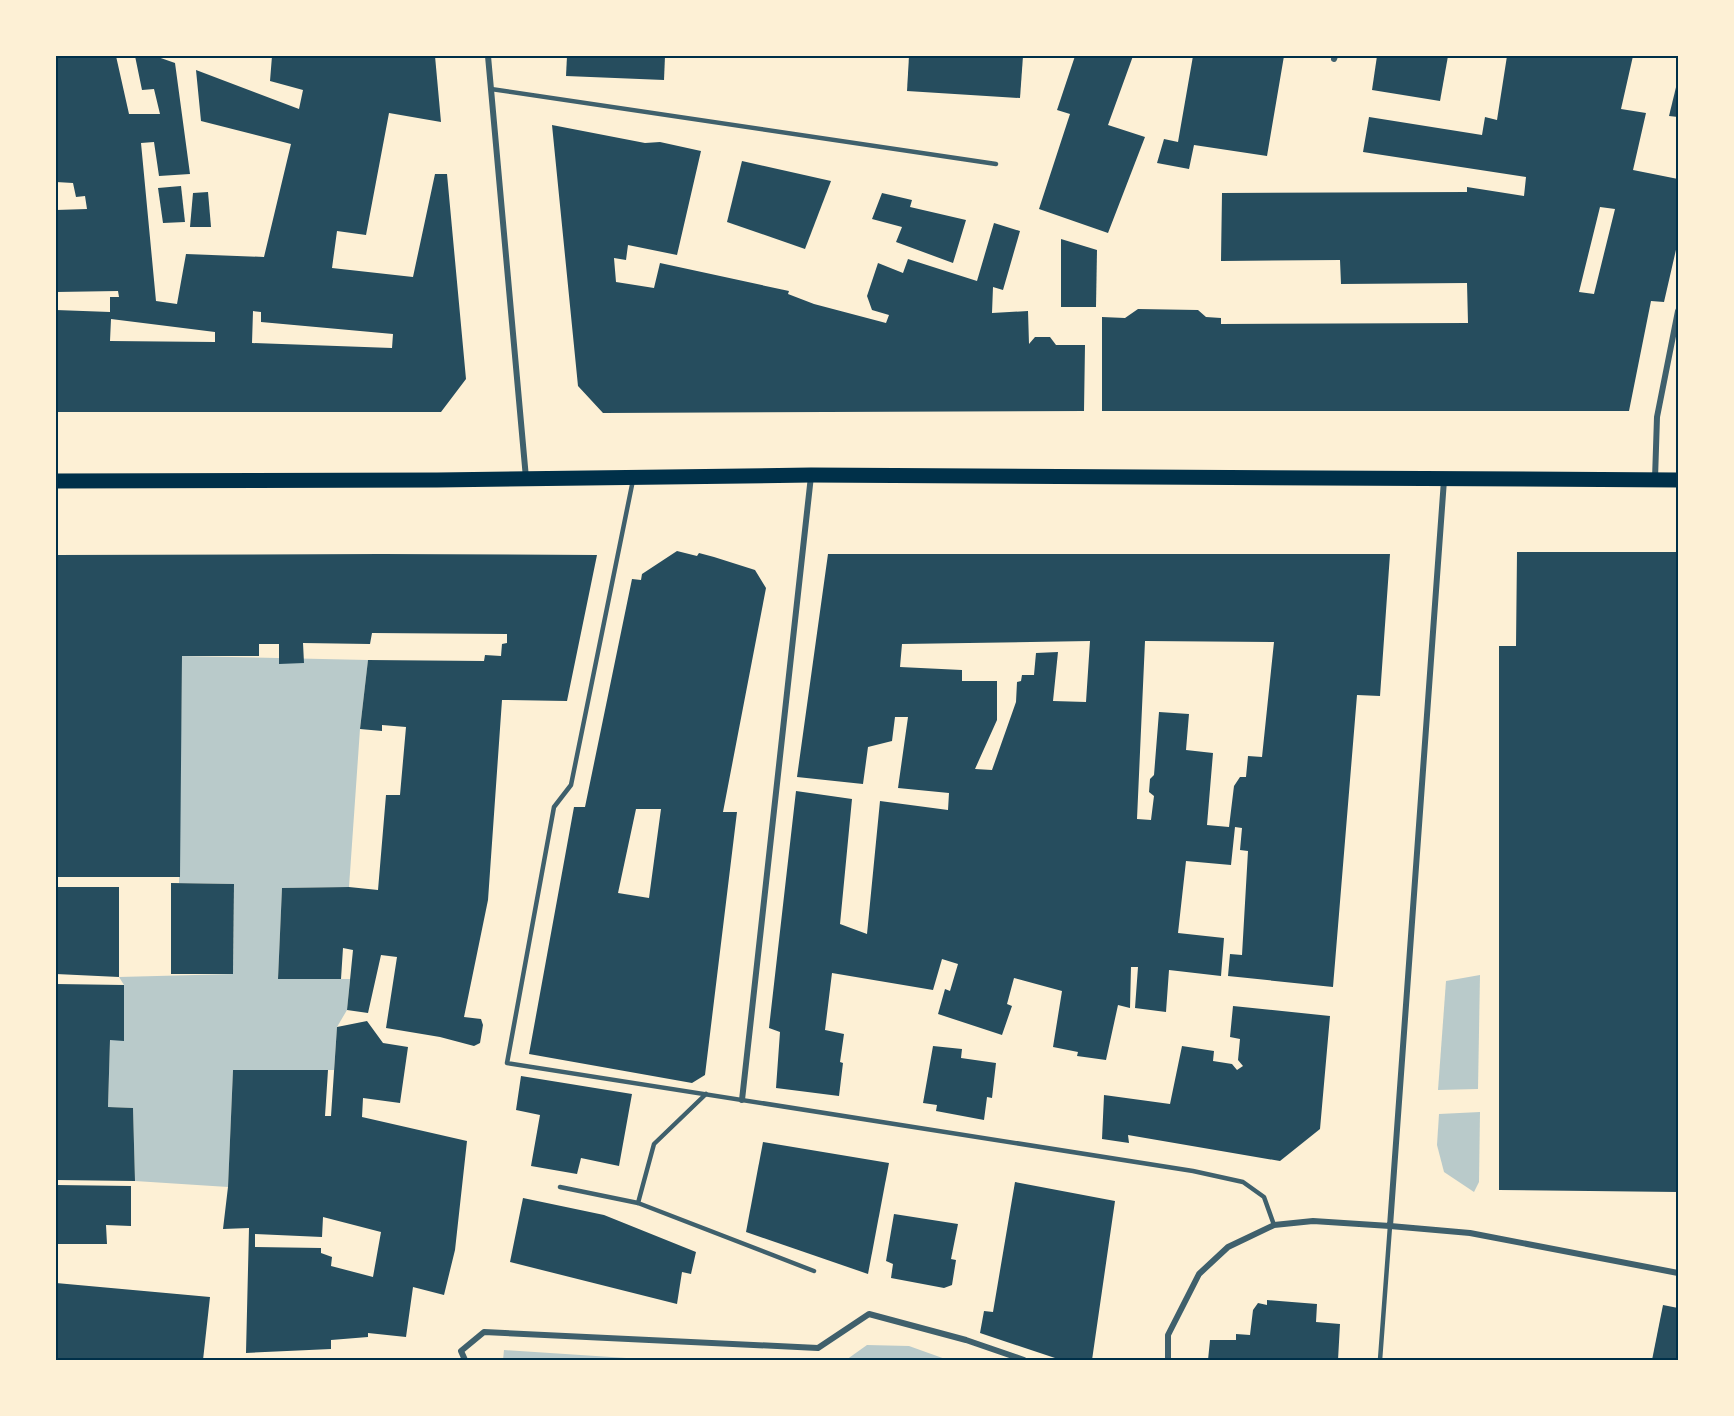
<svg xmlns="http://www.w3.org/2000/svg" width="1734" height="1416" font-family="Lato,sans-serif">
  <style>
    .green { fill: #b9caca }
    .building { fill: #264d5e; fill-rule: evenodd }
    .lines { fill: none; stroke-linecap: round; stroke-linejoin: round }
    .service { stroke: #3f606c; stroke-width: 4.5 }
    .minor { stroke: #3f606c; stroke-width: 6 }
    .primary { stroke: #003049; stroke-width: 15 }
    .neatline { fill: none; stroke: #003049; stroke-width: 2 }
  </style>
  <rect width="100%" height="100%" fill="#fdf0d5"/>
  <g class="green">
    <path d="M182 656 368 660 360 729 349 887 282 888 278 979H350L347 1010 337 1027 334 1070H233L228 1187 135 1181 133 1108 108 1107 110 1040H124V985L119 977 233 974 234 884 179 883Z"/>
    <path d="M1480 975 1478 1089 1438 1090 1446 981Z"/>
    <path d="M1480 1112 1479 1182 1474 1192 1444 1172 1437 1145 1439 1114Z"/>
    <path d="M867 1345 909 1346 948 1360H846Z"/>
    <path d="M504 1350 657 1360H503Z"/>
  </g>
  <g class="building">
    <path d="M56 56H116L129 114H160L154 89 142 90 135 56H155L175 63 190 174 159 176 154 142 141 143 156 301 177 304 186 254 264 257 291 144 201 121 196 70 299 109 303 90 270 81 272 56H435L441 122 389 113 366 235 337 231 332 268 413 277 435 174H447L466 379 441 412H56V310L110 312V297H119L118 291 56 292V210L87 209 85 196 76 197 73 183 56 182ZM253 311 261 312V322L393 334 392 348 252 343ZM111 319 215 332V342L110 341Z"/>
    <path d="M567 56H665L664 80 566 76Z"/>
    <path d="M909 56H1023L1020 98 907 91Z"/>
    <path d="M1075 56H1133L1108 125 1145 137 1108 233 1039 209 1070 114 1057 110Z"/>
    <path d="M1193 56H1284L1267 156 1194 145 1189 169 1157 163 1164 139 1178 142Z"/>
    <path d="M1377 56H1448L1440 101 1372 90Z"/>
    <path d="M1507 56H1633L1621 109 1646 113 1633 170 1678 179V241L1664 302 1651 301 1629 411H1102V317L1125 318 1138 309 1198 310 1206 317 1221 318V324L1468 323 1467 283 1341 284 1340 260 1221 261 1222 193 1467 192V187L1524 196 1526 177 1363 152 1369 117 1482 135 1485 117 1497 120ZM1600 207 1615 209 1594 294 1579 292Z"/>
    <path d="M1678 79V117L1669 116Z"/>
    <path d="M552 125 645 143 660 142 701 151 677 255 628 245 626 260 614 258 616 282 654 288 660 263 789 291 788 294 814 304 886 323 889 315 872 310 867 296 878 263 903 273 908 259 977 281 994 223 1020 231 1003 290 993 287 992 313 1028 311 1029 344 1035 337H1050L1056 345H1085L1084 411 603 413 578 386Z"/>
    <path d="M742 161 831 181 805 249 727 222Z"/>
    <path d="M181 186 185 222 163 223 158 188Z"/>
    <path d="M208 192 211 227H190L193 193Z"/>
    <path d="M882 193 912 200 910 207 966 220 953 263 896 242 902 227 872 219Z"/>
    <path d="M1061 239 1097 250 1096 307H1061Z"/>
    <path d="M677 551 697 556 699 553 714 557 755 570 766 588 723 812H737L705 1075 692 1083 529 1054 574 807H585L632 579 641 580 642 574ZM636 809H661L649 898 618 893Z"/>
    <path d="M1517 552H1678V1192L1499 1190V646H1516Z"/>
    <path d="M381 554 597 555 567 701 502 700 488 900 464 1017 481 1019 483 1025 480 1043 474 1046 440 1037 386 1028 397 957 381 955 368 1013 347 1010 353 950 343 948 341 979H278L282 888 349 887 378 890 386 795H400L406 727 382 725V731L360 729 368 660 484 661 485 655 501 656 502 644 507 643V634L372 633 370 644 303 643 304 663 279 664V644H259V656H182L180 877H56V555Z"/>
    <path d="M828 554H1390L1380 696 1357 695 1333 987 1228 976 1230 954 1242 955 1248 851 1240 850 1242 828 1235 827 1231 865 1186 861 1178 933 1224 938 1221 976 1169 970 1166 1012 1135 1008 1138 967H1131L1130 1008 1118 1005 1106 1060 1077 1056 1078 1052 1053 1047 1062 991 1014 978 1007 1004 1012 1006 1002 1035 938 1014 945 989 950 991 958 964 942 959 933 990 832 973 825 1030 844 1034 840 1062 843 1063 839 1096 776 1088 780 1032 769 1028 796 791 852 799 840 924 867 934 880 801 948 810 949 793 898 788 908 717H895L892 741 868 747 863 784 797 777ZM1090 641 1086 702 1053 701 1058 652 1036 653 1034 675H1022L1021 681 1017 682 1016 702 992 770 975 769 997 720V681H962V670L900 667 902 644ZM1145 641 1274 642 1262 757 1248 756 1246 777H1240L1234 786 1229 827 1207 825 1213 753 1186 750 1189 714 1159 712 1154 775 1150 779 1149 792 1154 796 1151 820 1137 819Z"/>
    <path d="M171 883 234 884 233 974H171Z"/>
    <path d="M56 887H119V977L56 974Z"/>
    <path d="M56 984 124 985V1041L110 1040 108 1107 133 1108 135 1181 56 1180Z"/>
    <path d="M1233 1006 1330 1016 1320 1129 1280 1161 1128 1135 1129 1143 1102 1139 1104 1095 1170 1104 1182 1046 1214 1051 1213 1061 1232 1064 1237 1070 1243 1066 1238 1060 1240 1039 1230 1037Z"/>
    <path d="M367 1021 383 1043 408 1047 400 1103 363 1098 362 1117 467 1141 455 1250 444 1295 413 1287 406 1337 368 1333V1337L331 1340V1349L246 1353 249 1228 223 1229 228 1187 233 1070H328L325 1116H331L337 1027ZM323 1217 381 1232 373 1277 331 1266 332 1257 321 1253V1248L255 1247V1234L322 1237Z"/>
    <path d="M933 1046 962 1049 961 1058 996 1063 992 1098 987 1097 984 1120 936 1111 937 1105 923 1103Z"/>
    <path d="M521 1076 632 1094 619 1166 581 1158 577 1174 531 1166 540 1115 516 1110Z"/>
    <path d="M763 1142 889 1163 868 1274 746 1232Z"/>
    <path d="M1015 1182 1115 1201 1092 1360H1061L980 1333 984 1311 993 1312Z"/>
    <path d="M56 1185 131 1186V1226L106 1225 107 1244H56Z"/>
    <path d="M523 1198 604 1215 696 1252 691 1274 682 1272 677 1304 510 1262Z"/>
    <path d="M894 1214 958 1224 951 1259 956 1260 952 1285 944 1288 891 1278 893 1264 886 1261Z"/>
    <path d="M56 1283 210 1297 203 1360H85L66 1359V1360H56Z"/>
    <path d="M1267 1300 1317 1304 1316 1322 1340 1324 1338 1360H1208L1210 1340H1236V1334L1250 1335 1253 1310 1258 1303 1267 1305Z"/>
    <path d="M1663 1305 1678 1308V1360H1652Z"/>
  </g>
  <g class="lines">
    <g class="service">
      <path d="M491 89 996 164"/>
      <path d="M633 480 571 785 554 807 507 1063 1193 1171 1243 1182 1264 1197 1274 1225"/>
      <path d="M560 1187 638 1203 814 1271"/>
      <path d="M638 1203 654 1144 706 1094"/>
      <path d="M1380 1360 1390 1226"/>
    </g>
    <g class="minor">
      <path d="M488 56 526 478"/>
      <path d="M1334 59 1335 56"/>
      <path d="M1655 479 1657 417 1678 311"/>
      <path d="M742 1100 811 476"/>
      <path d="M1390 1226 1470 1233 1678 1273"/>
      <path d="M465 1360 461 1351 484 1332 818 1348 869 1314 966 1340 1024 1360"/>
      <path d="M1168 1360V1335L1199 1274 1228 1247 1274 1225 1313 1221 1390 1226 1444 480"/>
    </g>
    <path class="primary" d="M56 481 437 480 811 475 1678 480"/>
  </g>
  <rect width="1734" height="1416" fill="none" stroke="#fdf0d5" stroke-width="114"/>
  <rect x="57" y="57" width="1620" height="1302" class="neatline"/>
</svg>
